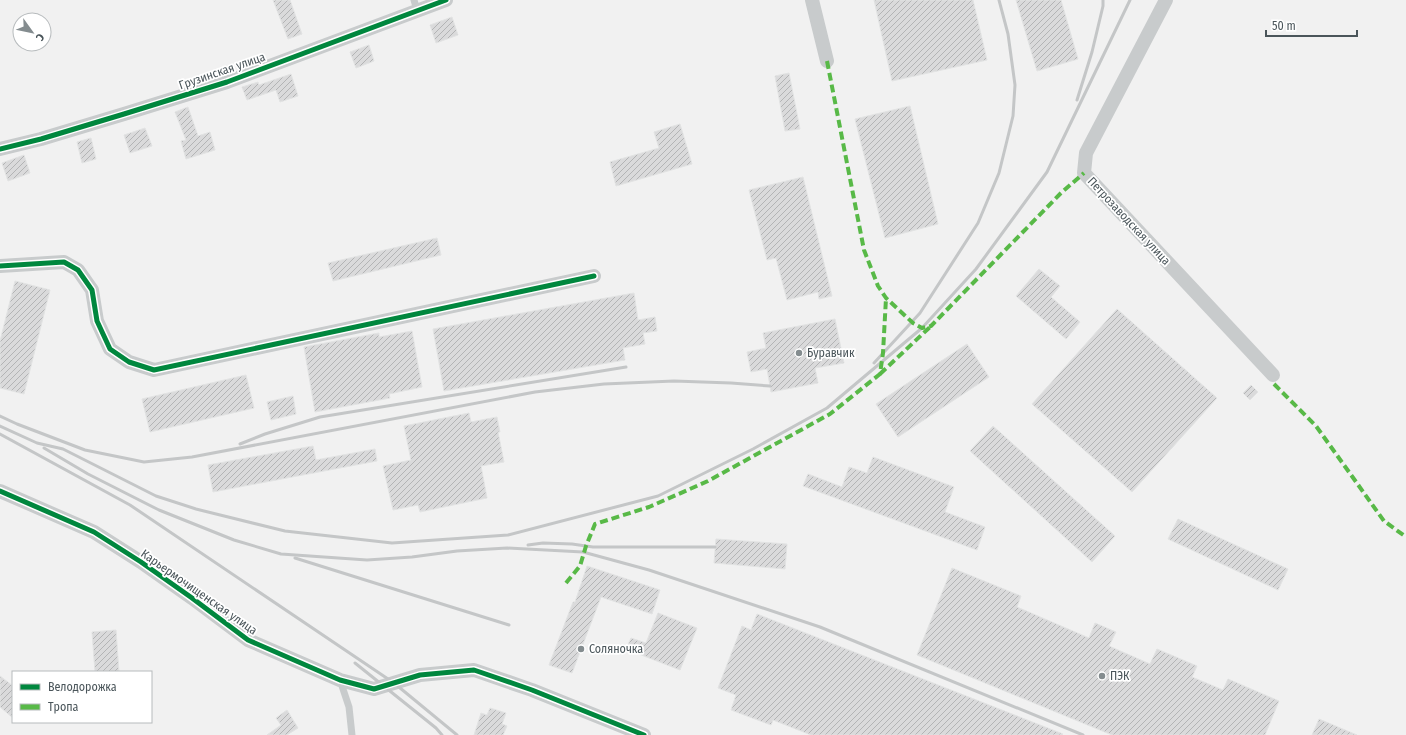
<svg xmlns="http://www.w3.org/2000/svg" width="1406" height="735" font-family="'Fira Sans Condensed',sans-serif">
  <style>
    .building { fill: url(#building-hatch); stroke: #e2e3e3 }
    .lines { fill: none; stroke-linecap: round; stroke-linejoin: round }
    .lane { stroke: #c8cbcc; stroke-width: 7 }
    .street { stroke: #c8cbcc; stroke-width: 14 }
    .rail { stroke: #c4c6c7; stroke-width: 3 }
    .quiet { stroke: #58b947; stroke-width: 4; stroke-dasharray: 8 4; stroke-linecap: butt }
    .cycleway-casing { stroke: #fff; stroke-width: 8 }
    .cycleway { stroke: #00873e; stroke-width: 5 }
    .poi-dot { fill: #848c8f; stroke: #fff; stroke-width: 1.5 }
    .labels { text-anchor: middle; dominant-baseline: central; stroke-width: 3.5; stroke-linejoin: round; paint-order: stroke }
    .street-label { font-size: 12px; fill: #4a555a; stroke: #fff }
    .poi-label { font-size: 12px; fill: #4a555a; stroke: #fff; text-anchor: start }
  </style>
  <defs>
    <pattern id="building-hatch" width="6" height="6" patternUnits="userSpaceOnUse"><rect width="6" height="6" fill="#dadadb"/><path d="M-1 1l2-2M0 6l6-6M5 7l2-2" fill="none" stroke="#b3b4b5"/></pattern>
  </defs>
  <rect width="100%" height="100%" fill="#f1f1f1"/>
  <g class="building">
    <path d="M273 0H290L302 34 288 39Z"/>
    <path d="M874 0H973L987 60 892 81Z"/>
    <path d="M1016 0H1061L1078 59 1037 71Z"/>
    <path d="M452 17 458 35 436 43 430 25Z"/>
    <path d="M369 45 374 61 356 68 350 52Z"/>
    <path d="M789 73 800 129 785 131 775 76Z"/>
    <path d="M291 74 298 96 280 102 276 90 247 100 242 87 258 82 259 85Z"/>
    <path d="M910 106 938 224 885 238 855 119Z"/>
    <path d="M188 107 198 136 210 132 215 150 186 159 181 141 186 140 175 112Z"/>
    <path d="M680 124 692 164 616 186 610 162 659 148 654 132Z"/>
    <path d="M145 128 152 146 130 153 124 135Z"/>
    <path d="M91 138 96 159 82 163 77 142Z"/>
    <path d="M24 155 30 173 8 181 2 163Z"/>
    <path d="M803 177 832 296 819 299 818 292 787 300 776 258 767 260 749 190Z"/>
    <path d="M437 238 441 255 333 281 328 263Z"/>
    <path d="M1039 269 1060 286 1051 297 1080 322 1066 339 1016 296Z"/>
    <path d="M15 281 50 290 24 394 0 388V341Z"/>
    <path d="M634 293 638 320 655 317 657 331 643 333 645 344 623 348 625 360 444 391 433 329Z"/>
    <path d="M1117 309 1217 398 1132 492 1032 404Z"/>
    <path d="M835 319 844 363 815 368 818 383 771 392 767 369 751 372 747 352 766 348 763 333Z"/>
    <path d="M412 331 422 387 389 394 390 398 315 412 304 347 379 333V337Z"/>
    <path d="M967 344 989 377 898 437 876 404Z"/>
    <path d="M246 375 254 408 150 432 142 399Z"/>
    <path d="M1251 385 1258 392 1250 400 1243 393Z"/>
    <path d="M293 396 296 414 271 420 267 402Z"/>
    <path d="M469 413 471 422 497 417 500 432H498L504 462 481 466 487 498 420 512 418 505 393 510 383 466 411 460 404 426Z"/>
    <path d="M993 426 1115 536 1092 562 970 451Z"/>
    <path d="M313 446 316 460 375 449 377 461 213 492 208 465Z"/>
    <path d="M873 457 954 487 945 512 985 527 977 550 803 486 808 474 842 487 849 467 867 473Z"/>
    <path d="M1178 519 1288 569 1278 590 1168 539Z"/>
    <path d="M716 539 787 544 785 569 714 563Z"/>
    <path d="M587 566 660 590 652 614 601 597 572 673 549 665 573 602H575Z"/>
    <path d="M952 568 1021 596 1017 607 1089 638 1095 623 1116 632 1109 646 1150 664 1157 649 1197 666 1192 677 1223 690 1228 679 1279 701 1265 735H1112L917 655Z"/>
    <path d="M658 613 697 628 680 670 626 649 631 638 646 643Z"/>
    <path d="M757 614 1063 734 1062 735H811L773 720 771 725 731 710 736 695 718 688 742 626 751 630Z"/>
    <path d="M116 630 119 672H95L92 632Z"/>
    <path d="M0 676 13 686V718L0 707Z"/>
    <path d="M490 708 506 713 502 724 507 726 503 735H474L481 713 487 715Z"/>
    <path d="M287 710 298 728 287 735H267L281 725 276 718Z"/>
    <path d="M1319 719 1357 735H1312Z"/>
  </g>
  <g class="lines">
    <g class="lane">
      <path d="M414 0 417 10"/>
      <path d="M340 680 349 707 352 735"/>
    </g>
    <g class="street">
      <path d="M812 0 827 61"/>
      <path d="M1166 0 1086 153 1084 173 1273 375"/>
      <path d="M0 149 41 139 124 114 227 82 446 0"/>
      <path d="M0 266 64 262 78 270 92 290 97 321 110 349 129 362 154 370 594 276"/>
      <path d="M0 491 94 532 141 562 192 598 248 640 340 680 374 689 420 675 474 670 532 690 644 735"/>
    </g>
    <g class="rail">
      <path d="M1077 100 1092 52 1103 6V0"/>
      <path d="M874 363 920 313 978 223 999 173 1013 116 1015 85 1008 34 999 0"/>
      <path d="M0 416 17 424 85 450 144 462 192 457 535 392 604 384 674 381 731 383 770 386"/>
      <path d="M0 426 37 443 63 449 156 496 196 509 285 531 392 543 508 535 658 496 753 449 827 408 922 328 976 269 1047 172 1130 0"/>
      <path d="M0 434 130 505 394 683 457 735"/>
      <path d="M240 444 265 434 320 417 626 367"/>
      <path d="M44 448 88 474 159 510 234 540 281 554 367 560 412 557 457 551 507 548 583 552 649 570 820 627 1083 735"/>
      <path d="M528 545 543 543 572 544 593 547H715"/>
      <path d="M295 558 509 625"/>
      <path d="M355 663 436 728 442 735"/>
    </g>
    <g class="quiet">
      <path d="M827 61 864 250 878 286 886 298 913 323 922 328 931 326 1061 193 1084 173"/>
      <path d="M880 374 930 327"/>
      <path d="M1274 384 1316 426 1384 521 1406 537"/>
      <path d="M566 583 580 566 586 546 595 524 649 507 708 481 830 414 880 374 883 353 886 298"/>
    </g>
    <g class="cycleway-casing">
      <g id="cycleway">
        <path d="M0 149 41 139 124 114 227 82 446 0"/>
        <path d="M0 266 64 262 78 270 92 290 97 321 110 349 129 362 154 370 594 276"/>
        <path d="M0 491 94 532 141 562 192 598 248 640 340 680 374 689 420 675 474 670 532 690 644 735"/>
      </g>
    </g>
    <use href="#cycleway" class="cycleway"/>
  </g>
  <g class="poi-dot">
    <circle cx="799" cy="353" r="4"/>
    <circle cx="581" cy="649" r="4"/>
    <circle cx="1102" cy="676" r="4"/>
  </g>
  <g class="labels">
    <g class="street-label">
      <text transform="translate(222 71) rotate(-19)">Грузинская улица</text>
      <text transform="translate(1129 221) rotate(47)">Петрозаводская улица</text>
      <text transform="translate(199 592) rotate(35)">Карьермочищенская улица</text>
    </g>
    <g class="poi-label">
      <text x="807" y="353">Буравчик</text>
      <text x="589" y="649">Соляночка</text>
      <text x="1110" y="676">ПЭК</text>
    </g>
  </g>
  <rect x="12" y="671" width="140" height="52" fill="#ffffff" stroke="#b7bbbd"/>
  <rect x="20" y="684" width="20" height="6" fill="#00873e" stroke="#b7bbbd"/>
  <text x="48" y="691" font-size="12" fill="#4a555a">Велодорожка</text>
  <rect x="20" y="704" width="20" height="6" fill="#58b947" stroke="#b7bbbd"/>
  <text x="48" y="711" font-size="12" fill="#4a555a">Тропа</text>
  <g transform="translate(32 32) rotate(123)"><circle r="19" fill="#ffffff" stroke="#b7bbbd"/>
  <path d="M0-3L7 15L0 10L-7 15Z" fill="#848c8f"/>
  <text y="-6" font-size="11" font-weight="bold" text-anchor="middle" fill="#4a555a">С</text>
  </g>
  <path d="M1266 30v6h91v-6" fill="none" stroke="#4a555a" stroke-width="2"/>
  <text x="1272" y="30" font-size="12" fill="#4a555a" stroke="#ffffff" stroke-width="3" paint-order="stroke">50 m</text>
</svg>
